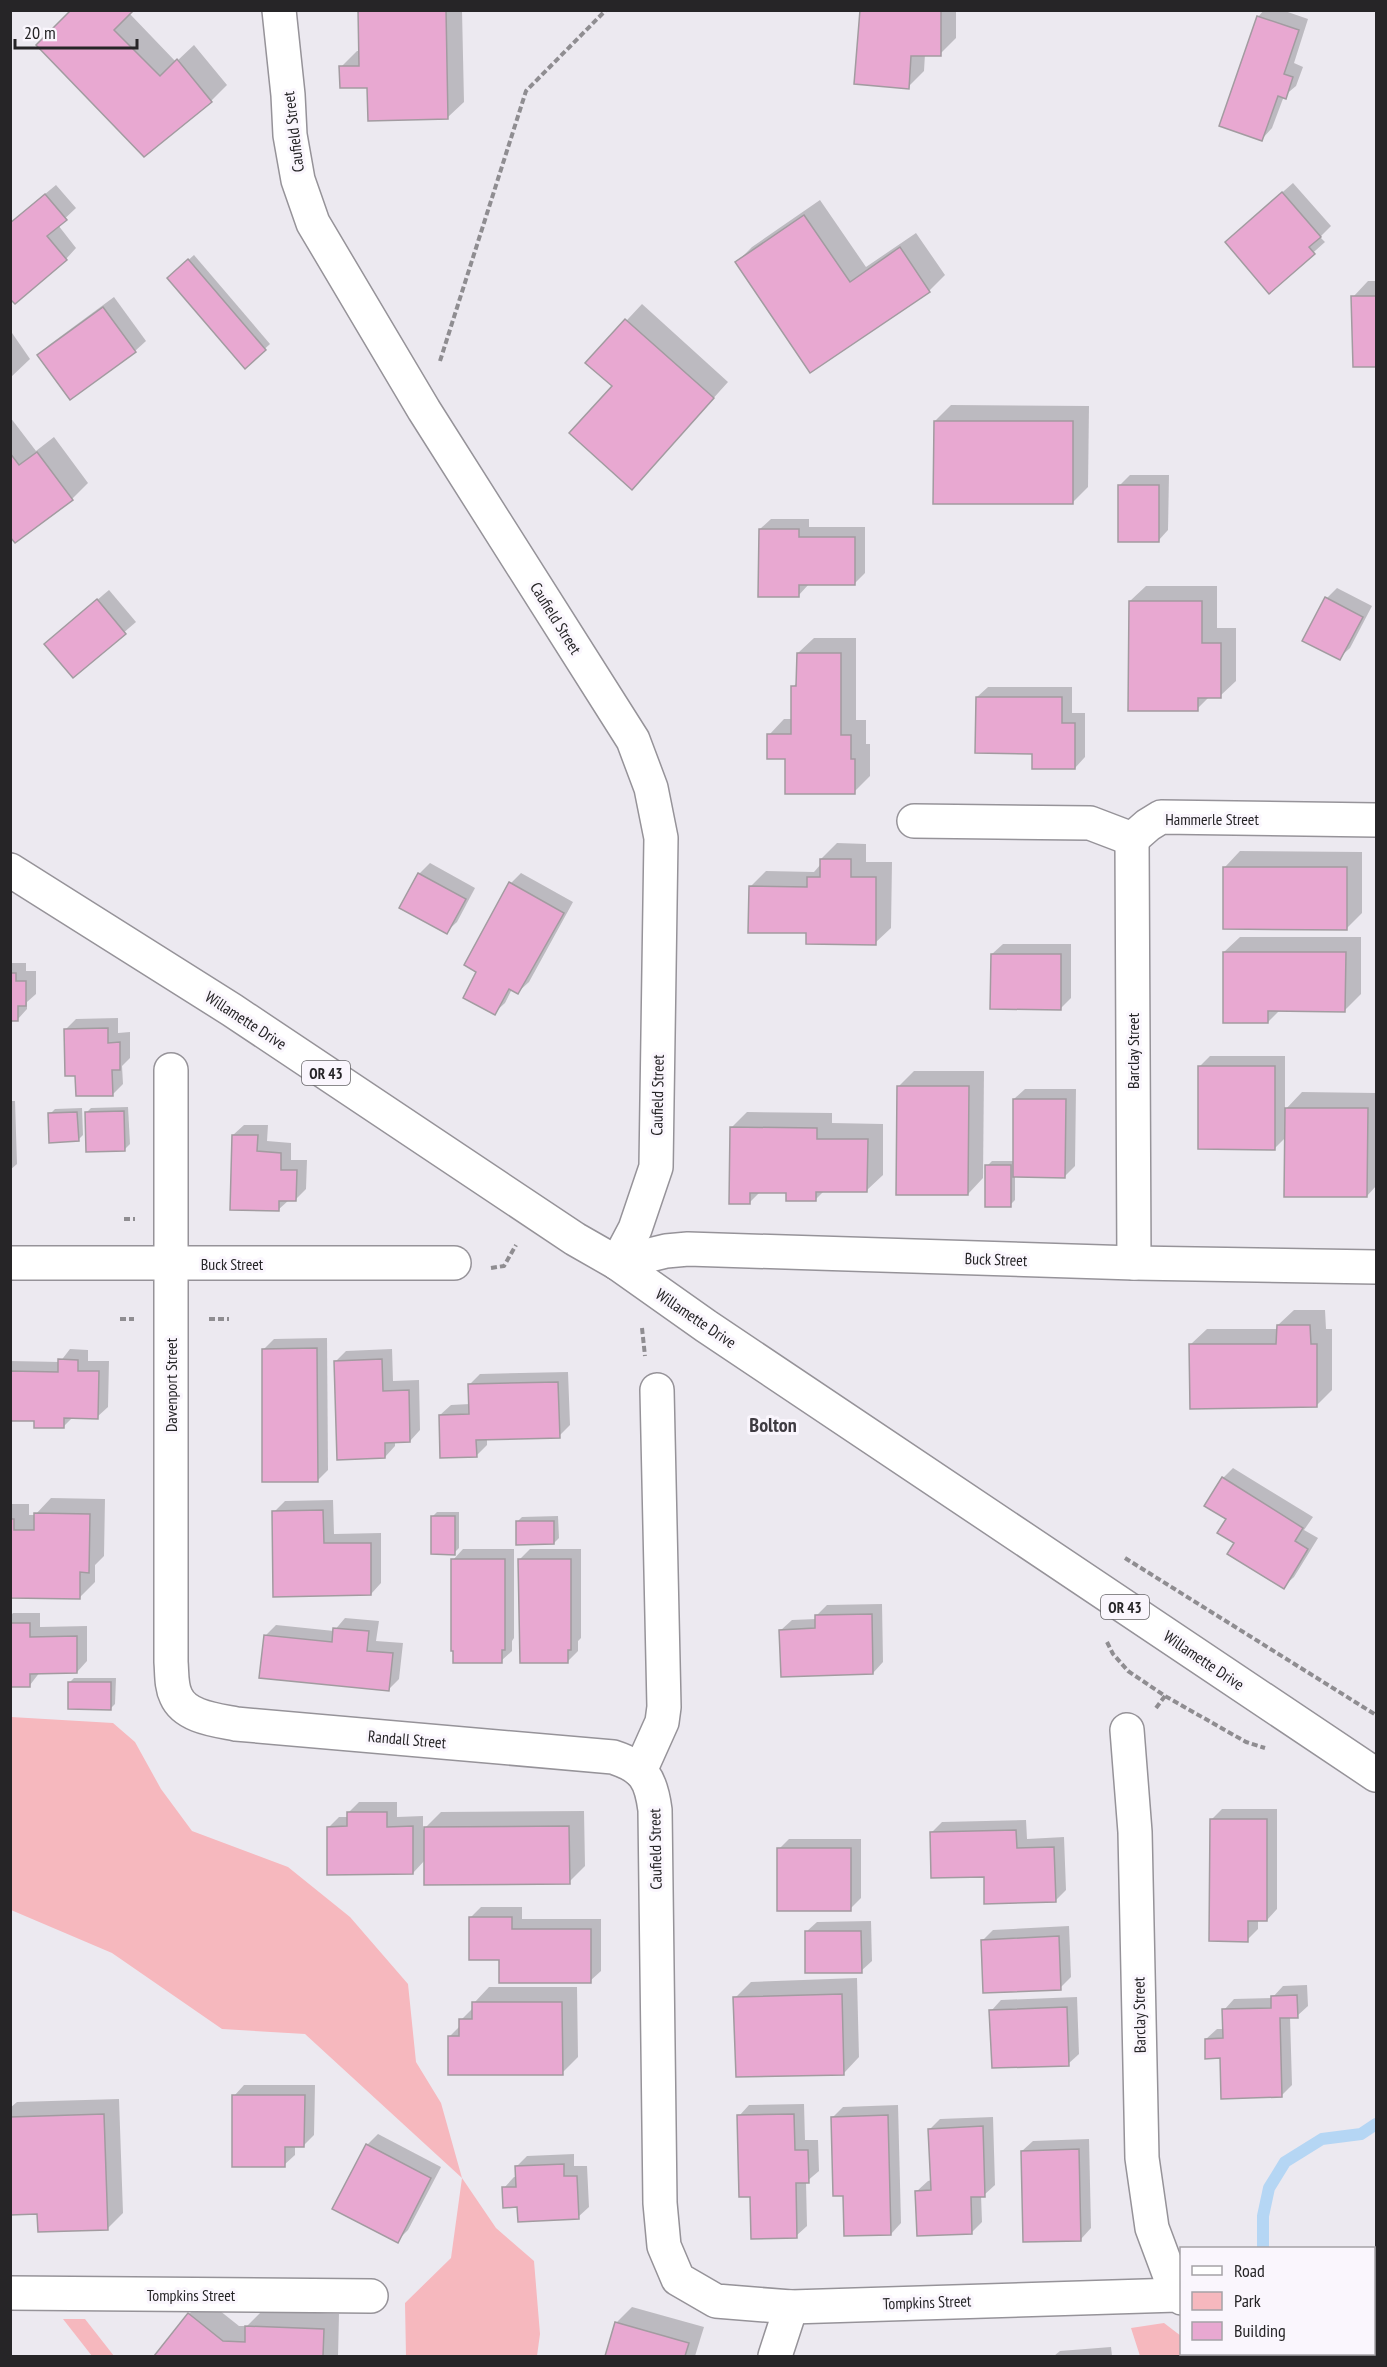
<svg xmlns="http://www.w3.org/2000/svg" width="1387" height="2367" font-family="'PT Sans Narrow',sans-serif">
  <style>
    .green { fill: #f6b8be }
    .shadow { fill: #0003 }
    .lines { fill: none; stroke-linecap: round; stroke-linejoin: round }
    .stream { stroke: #b5d6f4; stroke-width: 12 }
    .building { fill: #e8a8d1; stroke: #a29ba0; stroke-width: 1.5 }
    .minor-casing { stroke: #969399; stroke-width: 36 }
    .major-casing { stroke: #969399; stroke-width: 36 }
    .path { stroke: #8f8d91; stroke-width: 4; stroke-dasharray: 6 3; stroke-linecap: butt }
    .minor { stroke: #fff; stroke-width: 33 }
    .major { stroke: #fff; stroke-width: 33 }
    .labels { text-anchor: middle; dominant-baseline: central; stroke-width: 6; stroke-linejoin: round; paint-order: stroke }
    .shield { fill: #faf6fd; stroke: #666467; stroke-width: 1.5 }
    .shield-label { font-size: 15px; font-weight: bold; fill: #262527 }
    .street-label { font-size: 16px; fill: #262527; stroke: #faf6fd }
    .quarter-label { font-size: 20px; font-weight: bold; fill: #3f3c42; stroke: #faf6fd }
  </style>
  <rect width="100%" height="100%" fill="#ece9f0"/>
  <g class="green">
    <path d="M11 1717 113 1723 135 1742 161 1789 192 1831 288 1867 350 1917 408 1984 416 2062 441 2103 462 2178 496 2228 534 2261 540 2334 537 2356H406L405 2303 451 2258 462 2178 305 2034 222 2029 112 1953 11 1910Z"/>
    <path d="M63 2319H85L114 2356H92Z"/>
    <path d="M1164 2323 1181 2336 1182 2354H1202L1204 2356H1140L1131 2328Z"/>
  </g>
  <g class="shadow">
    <path d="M359 10H462L464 102 448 117 368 86 341 67 357 51H360Z"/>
    <path d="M861 10H956V38L940 54H925L924 71 908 87Z"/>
    <path d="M1264 10H1282L1308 19 1294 63 1303 67 1296 86 1284 96 1272 128 1262 139 1258 17Z"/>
    <path d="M129 13 176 62 194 45 227 85 211 101 38 45Z"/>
    <path d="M1293 183 1331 226 1320 237 1325 242 1269 292 1237 232Z"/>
    <path d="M56 185 76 208 58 225 76 248 66 259 10 223Z"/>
    <path d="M820 200 866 267 916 233 945 275 929 291 811 371 737 262 752 247Z"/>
    <path d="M194 255 270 344 245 367 174 273Z"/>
    <path d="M1368 281H1376V365L1355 366 1353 297Z"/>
    <path d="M114 297 146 341 135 351 39 355 49 345Z"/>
    <path d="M642 304 728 382 647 472 614 386 588 362Z"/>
    <path d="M10 330 30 359 10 378Z"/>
    <path d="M951 405 1089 406 1088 487 1072 503 935 421Z"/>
    <path d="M10 417 36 451 54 437 88 483 72 499 10 535Z"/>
    <path d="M1130 475H1169L1168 530 1158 541 1119 486Z"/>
    <path d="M771 519H809V527H865V573L854 584H809L798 596 760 529Z"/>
    <path d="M1146 586H1217V628H1236V681L1220 696H1210L1197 709 1130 601Z"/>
    <path d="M1337 588 1372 606 1350 648 1339 658 1327 598Z"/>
    <path d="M109 590 136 622 73 676 57 634Z"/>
    <path d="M814 638H856V720H866V744H870V776L854 792 787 757 769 735 784 719H793V687L798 682V653Z"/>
    <path d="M988 687H1072V713H1085V757L1075 768 1033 752 977 697Z"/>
    <path d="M837 843 866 844V862H892L891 928 875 943 808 932 750 887 766 871 814 872 821 864V859Z"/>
    <path d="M1240 851 1362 852V913L1346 929 1225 867Z"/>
    <path d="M430 863 475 888 457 922 446 932 401 907 419 874Z"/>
    <path d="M521 873 573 902 529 982 518 992 512 989 505 1003 494 1013 479 971 511 883Z"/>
    <path d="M1240 937H1361V994L1345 1010H1280L1268 1022 1224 952Z"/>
    <path d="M1003 944H1071V998L1061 1008 992 954Z"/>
    <path d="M10 963H26V971H36V994L27 1002V1009L17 1020H10Z"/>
    <path d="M118 1018V1033L130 1032V1058L122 1066 123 1084 112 1095 77 1074 66 1029 76 1019Z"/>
    <path d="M1210 1056H1285V1110L1302 1092 1376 1093V1186L1367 1196 1286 1137 1274 1149 1199 1067Z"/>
    <path d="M914 1071H984L983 1178 968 1194 898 1087Z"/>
    <path d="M1025 1089H1076L1075 1166 1065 1176H1015V1200L1010 1205 987 1166 992 1161H1014V1099Z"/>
    <path d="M10 1101H15L17 1164 10 1170Z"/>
    <path d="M128 1107 130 1144 125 1149 86 1113 91 1108Z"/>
    <path d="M82 1108 83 1135 78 1140 50 1114 55 1109Z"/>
    <path d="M747 1112 832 1113V1123L883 1124V1175L867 1190H825L815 1200 787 1192H760L749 1203 731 1128Z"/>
    <path d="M244 1125H268L267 1141 291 1143V1160H307L306 1189 295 1200H289L278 1210 233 1135Z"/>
    <path d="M1294 1310H1325L1326 1329H1332V1390L1316 1406 1191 1344 1207 1329H1278V1325Z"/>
    <path d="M327 1338 328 1470 317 1481 263 1350 274 1339Z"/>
    <path d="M70 1349 88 1350V1361H109L108 1407 97 1417H73L63 1427 35 1420H10V1361L60 1362Z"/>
    <path d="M392 1349 393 1381 419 1380 420 1430 410 1441H395V1446L385 1457 336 1361 346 1351Z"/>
    <path d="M568 1372 570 1425 559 1436 487 1438V1445L476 1456 440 1415 451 1405 470 1404 469 1385 480 1374Z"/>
    <path d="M1233 1468 1313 1517 1304 1530 1318 1538 1294 1577 1283 1587 1236 1543 1228 1519 1223 1478Z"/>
    <path d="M51 1498 105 1499 104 1556 95 1565V1582L80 1597H10V1504H29V1515H35Z"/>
    <path d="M333 1500 334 1534 381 1533V1583L371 1594 274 1512 285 1501Z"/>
    <path d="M437 1512H459V1548L454 1553 432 1517Z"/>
    <path d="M558 1516 559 1538 554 1543 517 1522 522 1517Z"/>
    <path d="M463 1549H514V1638L512 1641V1651L501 1661 453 1560Z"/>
    <path d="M530 1549H581V1638L578 1641V1651L568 1661 519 1560Z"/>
    <path d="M882 1604 883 1662 873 1673 781 1630 792 1620 816 1619V1616L827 1605Z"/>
    <path d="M13 1613H40V1627L87 1626V1661L77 1672H40L30 1685H10V1616Z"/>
    <path d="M345 1618 379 1621 376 1641 403 1643 399 1679 388 1690 265 1636 276 1625 334 1631Z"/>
    <path d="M74 1678H116L115 1704 110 1709 69 1683Z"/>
    <path d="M359 1802H397V1817L423 1816V1830L441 1812 584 1811 585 1866 569 1882 425 1860 413 1873 329 1827 339 1817H348V1813Z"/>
    <path d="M1222 1809H1277V1909L1267 1920H1258V1929L1247 1940 1211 1820Z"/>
    <path d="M1026 1820 1027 1839 1064 1837 1066 1890 1056 1900 985 1875 932 1832 942 1822Z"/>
    <path d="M789 1839H861V1898L850 1909 779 1849Z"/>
    <path d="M481 1907H522V1919H601V1971L590 1981 501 1958 470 1918Z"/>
    <path d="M871 1921 872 1961 861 1971 806 1932 817 1922Z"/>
    <path d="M1069 1926 1071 1977 1060 1988 983 1940 993 1930Z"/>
    <path d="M857 1978 859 2057 844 2073 735 1998 751 1982Z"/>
    <path d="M1307 1985 1308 2006 1297 2016H1290L1292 2085 1281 2096 1221 2057 1206 2039 1217 2029H1224V2010L1234 1999 1272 1998 1283 1986Z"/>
    <path d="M489 1987H577L578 2057 562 2073 449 2037 461 2025V2020L474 2007V2003Z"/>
    <path d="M1077 1997 1079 2054 1068 2064 991 2011 1001 2000Z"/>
    <path d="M244 2085H315L314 2135 304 2145H295V2155L284 2165 234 2096Z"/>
    <path d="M119 2099 123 2213 107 2229 39 2213 10 2214V2108L17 2102Z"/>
    <path d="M804 2104 805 2140H818L819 2171 806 2182 807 2226 796 2236 752 2196 739 2116 749 2105Z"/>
    <path d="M898 2105 901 2223 891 2234 845 2194 832 2118 843 2107Z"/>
    <path d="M993 2117 995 2185 984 2195H981L982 2222 971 2233 917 2191 928 2181 932 2180 930 2129 940 2119Z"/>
    <path d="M378 2134 441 2167 408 2230 397 2241 367 2145Z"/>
    <path d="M1089 2139 1091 2228 1081 2239 1022 2151 1033 2141Z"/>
    <path d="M574 2154V2166H587L589 2207 578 2217 519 2206 504 2188 514 2177H517V2166L527 2156Z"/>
    <path d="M205 2299 239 2326H247L263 2310 339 2314 338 2356H156L189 2314Z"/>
    <path d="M632 2307 704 2327 695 2356H606L617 2322Z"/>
    <path d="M1111 2347 1112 2356H1054L1060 2351Z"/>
  </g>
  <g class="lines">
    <path class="stream" d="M1263 2248V2216L1269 2188 1285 2162 1322 2139 1361 2134 1376 2124"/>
  </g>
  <g class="building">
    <path d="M71 10H134L114 30 160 76 177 59 212 102 144 157 36 45Z"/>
    <path d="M358 10H446L448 119 368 121 367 88H340L339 66H359Z"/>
    <path d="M860 10H941V56H911L909 89 854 84Z"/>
    <path d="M1257 16 1299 30 1284 74 1293 77 1286 99 1278 96 1262 141 1219 126Z"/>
    <path d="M1282 192 1321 237 1309 247 1315 254 1269 294 1225 242Z"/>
    <path d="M45 194 67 220 47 236 67 260 15 304 10 299V223Z"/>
    <path d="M804 215 850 282 900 247 930 292 810 373 735 262Z"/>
    <path d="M188 259 266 350 245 369 167 278Z"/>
    <path d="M1351 296H1376V367H1353Z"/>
    <path d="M103 307 136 352 70 400 37 355Z"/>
    <path d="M625 319 714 398 632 490 569 433 612 386 585 363Z"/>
    <path d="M934 421H1073V504H933Z"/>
    <path d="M37 452 73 500 15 543 10 537V453L19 465Z"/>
    <rect x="1118" y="485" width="41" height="57"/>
    <path d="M759 529H799V537H855V585H799V597H758Z"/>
    <path d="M1325 597 1363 617 1340 660 1302 641Z"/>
    <path d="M97 599 126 634 73 678 44 644Z"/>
    <path d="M1129 601H1202V643H1221V698H1198V711H1128Z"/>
    <path d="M797 653H841V735H851V759H855V794H785V759H767V734H791V686H796Z"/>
    <path d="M976 697H1062V723H1075V769H1032V754L975 753Z"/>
    <path d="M820 859H851V877H876V945L806 944V933H748L749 886 807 887V877H820Z"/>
    <path d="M1223 867H1347V930L1223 929Z"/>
    <path d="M418 873 466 899 447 934 399 908Z"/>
    <path d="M509 882 564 913 518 994 509 989 495 1015 463 998 476 972 464 965Z"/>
    <path d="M1223 952H1346L1345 1012 1268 1011V1023H1223Z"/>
    <path d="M991 954H1061V1010L990 1009Z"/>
    <path d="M10 973H16V981H26V1006H18V1021H10Z"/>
    <path d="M108 1028V1043L120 1042V1070H112L113 1096H76L75 1076H65L64 1029Z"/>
    <path d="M1198 1066H1275V1150L1198 1149Z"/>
    <path d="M897 1086H969L968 1195H896Z"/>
    <path d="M1013 1099H1066L1065 1178 1013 1177Z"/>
    <path d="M1285 1108H1368L1367 1197H1284Z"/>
    <path d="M124 1111 125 1151 86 1152 85 1112Z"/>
    <path d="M77 1112 79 1141 49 1143 48 1113Z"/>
    <path d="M730 1127 817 1128V1139H868L867 1192H816V1201H786V1193H750V1204H729Z"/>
    <path d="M232 1135H258L257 1151 281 1153V1170H297L296 1201H279V1211L230 1210Z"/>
    <rect x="985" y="1165" width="26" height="42"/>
    <path d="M1277 1325H1310L1311 1344H1317V1407L1190 1409 1189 1344H1276Z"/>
    <path d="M317 1348 318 1482H262V1349Z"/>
    <path d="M58 1359 78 1360V1371H99L98 1419 64 1418V1428H34V1421H10V1371L58 1372Z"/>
    <path d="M382 1359 383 1391 409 1390 410 1442 385 1443V1458L337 1460 334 1361Z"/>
    <path d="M558 1382 560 1438 476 1440 477 1457 440 1458 439 1415 469 1414 468 1384Z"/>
    <path d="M1222 1477 1303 1528 1295 1541 1308 1549 1284 1589 1227 1554 1234 1543 1217 1533 1226 1519 1204 1506Z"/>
    <path d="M323 1510 324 1543H371V1595L273 1597 272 1511Z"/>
    <path d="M34 1513 90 1514 89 1573 80 1572V1599L10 1598V1519H14V1530H34Z"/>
    <path d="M431 1516H455V1555L431 1554Z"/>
    <path d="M516 1521H554V1544L516 1545Z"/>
    <path d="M451 1559H505V1650H502V1663H453V1651H451Z"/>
    <path d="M518 1559H571V1650H568V1663H520Z"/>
    <path d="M872 1614 873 1674 781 1677 779 1630 815 1628V1615Z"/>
    <path d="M10 1623H30V1637L77 1636V1673L30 1674V1687H10Z"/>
    <path d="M333 1628 369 1631 367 1651 393 1653 389 1691 259 1678 264 1635 332 1642Z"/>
    <path d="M68 1682H111V1710L68 1709Z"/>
    <path d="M347 1812H387V1827L413 1826V1874L327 1875V1827L347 1826Z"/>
    <path d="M1210 1819H1267V1921H1248V1942L1209 1941Z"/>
    <path d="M569 1826 570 1884 424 1885V1827Z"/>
    <path d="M1016 1830 1017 1848 1054 1847 1056 1902 984 1904V1877L931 1878 930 1832Z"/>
    <rect x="777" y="1848" width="74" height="63"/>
    <path d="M469 1917H512V1929H591V1983H499V1960H469Z"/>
    <path d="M805 1931H861L862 1973H805Z"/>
    <path d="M1059 1936 1061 1990 983 1993 981 1940Z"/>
    <path d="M842 1994 844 2075 736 2077 733 1997Z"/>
    <path d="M1297 1995 1298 2018H1280L1282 2097 1221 2099 1220 2058 1205 2059V2039L1223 2038 1222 2009 1271 2008V1996Z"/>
    <path d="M472 2002H562L563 2075H448V2036H459V2019H472Z"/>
    <path d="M1067 2007 1069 2066 992 2068 989 2010Z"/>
    <path d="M232 2095H305L304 2147H285V2167H232Z"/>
    <path d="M104 2114 108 2230 38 2232 37 2214 10 2215V2117Z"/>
    <path d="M794 2114 795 2150H808L809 2183H796L797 2238 751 2239 750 2197H739L737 2115Z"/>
    <path d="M888 2115 891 2235 844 2236 843 2196H833L831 2117Z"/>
    <path d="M983 2126 985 2197H971L972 2234 917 2236 915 2191 931 2190 928 2129Z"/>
    <path d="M366 2144 431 2178 398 2243 332 2209Z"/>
    <path d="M1079 2149 1081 2241 1023 2242 1021 2151Z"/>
    <path d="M564 2164V2176H577L579 2219 518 2222 517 2207 503 2208 502 2187H516L515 2166Z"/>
    <path d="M188 2313 223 2341 245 2342V2326L324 2329 323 2356H154Z"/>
    <path d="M615 2322 689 2343 685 2356H605Z"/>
  </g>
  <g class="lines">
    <g class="minor-casing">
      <g id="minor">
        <path d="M279 10 288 95 290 135 298 180 313 223 424 410 633 740 651 788 661 838 656 1167 635 1229 617 1263"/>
        <path d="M914 821 1090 823 1132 839 1148 825 1161 817 1376 820"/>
        <path d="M1132 839 1134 1263"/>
        <path d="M171 1070V1662C172 1673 171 1686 176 1696 185 1717 216 1720 236 1724L613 1757C644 1767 651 1779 655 1810L660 2203 664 2246 678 2279 716 2301 791 2307 1177 2295 1182 2298"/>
        <path d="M10 1263H454"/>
        <path d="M617 1263 666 1251 688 1249 1134 1263 1376 1267"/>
        <path d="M1127 1730 1135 1832 1142 2158 1152 2228 1177 2295"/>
        <path d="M640 1771 662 1722 664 1707 657 1390"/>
        <path d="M10 2293 371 2296"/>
        <path d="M1374 2338 1376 2337"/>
        <path d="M1264 2354V2356"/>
        <path d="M775 2356 791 2307"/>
      </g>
    </g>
    <g class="major-casing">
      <path id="major" d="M10 870 232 1010 575 1239 617 1263 706 1326 1376 1775"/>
    </g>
    <g class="path">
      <path d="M440 361 526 91 606 10"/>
      <path d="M124 1219H135"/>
      <path d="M491 1268 504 1266 516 1245"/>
      <path d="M120 1319H134"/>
      <path d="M209 1319H229"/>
      <path d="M642 1328 645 1356"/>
      <path d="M1125 1558 1376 1715"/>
      <path d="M1107 1642 1113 1654 1128 1671 1165 1696 1246 1742 1265 1748"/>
      <path d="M1156 1708 1165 1696"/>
    </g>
    <use href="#minor" class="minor"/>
    <use href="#major" class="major"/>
  </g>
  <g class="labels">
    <g class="shield">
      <rect x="302" y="1061" width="48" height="24" rx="4.5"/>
      <rect x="1101" y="1595" width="48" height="24" rx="4.5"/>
    </g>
    <g class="shield-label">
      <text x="326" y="1073">OR 43</text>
      <text x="1125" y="1607">OR 43</text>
    </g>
    <g class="street-label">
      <text transform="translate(293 132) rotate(-97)">Caufield Street</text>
      <text transform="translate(556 618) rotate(58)">Caufield Street</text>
      <text x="1212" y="819">Hammerle Street</text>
      <text transform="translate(246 1020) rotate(33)">Willamette Drive</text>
      <text transform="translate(1133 1051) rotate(-90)">Barclay Street</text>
      <text transform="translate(657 1095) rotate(-89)">Caufield Street</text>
      <text transform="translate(996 1259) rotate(2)">Buck Street</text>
      <text x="232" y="1264">Buck Street</text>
      <text transform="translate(696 1318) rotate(34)">Willamette Drive</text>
      <text transform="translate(171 1385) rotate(-90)">Davenport Street</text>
      <text transform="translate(1204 1660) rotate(34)">Willamette Drive</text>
      <text transform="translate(407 1739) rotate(5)">Randall Street</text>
      <text transform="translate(655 1849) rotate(-91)">Caufield Street</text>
      <text transform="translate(1139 2015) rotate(-91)">Barclay Street</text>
      <text x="191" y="2295">Tompkins Street</text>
      <text transform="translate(927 2302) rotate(-2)">Tompkins Street</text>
    </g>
    <g class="quarter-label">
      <text x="773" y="1425">Bolton</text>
    </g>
  </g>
  <rect width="1387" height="2367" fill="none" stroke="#262527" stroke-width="24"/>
  <rect x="1180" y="2247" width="195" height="108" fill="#faf6fd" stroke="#a5a2a7" stroke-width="1.5"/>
  <rect x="1192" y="2266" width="30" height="9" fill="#ffffff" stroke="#a5a2a7" stroke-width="1.5"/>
  <text x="1234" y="2277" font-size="18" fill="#262527">Road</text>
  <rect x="1192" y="2292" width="30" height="18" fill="#f6b8be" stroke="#a5a2a7" stroke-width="1.5"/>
  <text x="1234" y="2307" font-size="18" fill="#262527">Park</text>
  <rect x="1192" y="2322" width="30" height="18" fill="#e8a8d1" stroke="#a5a2a7" stroke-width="1.5"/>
  <text x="1234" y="2337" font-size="18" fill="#262527">Building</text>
  <path d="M15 39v9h122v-9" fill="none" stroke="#262527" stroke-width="3"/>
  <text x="24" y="39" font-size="18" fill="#262527" stroke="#faf6fd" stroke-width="4.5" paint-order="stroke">20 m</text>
</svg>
